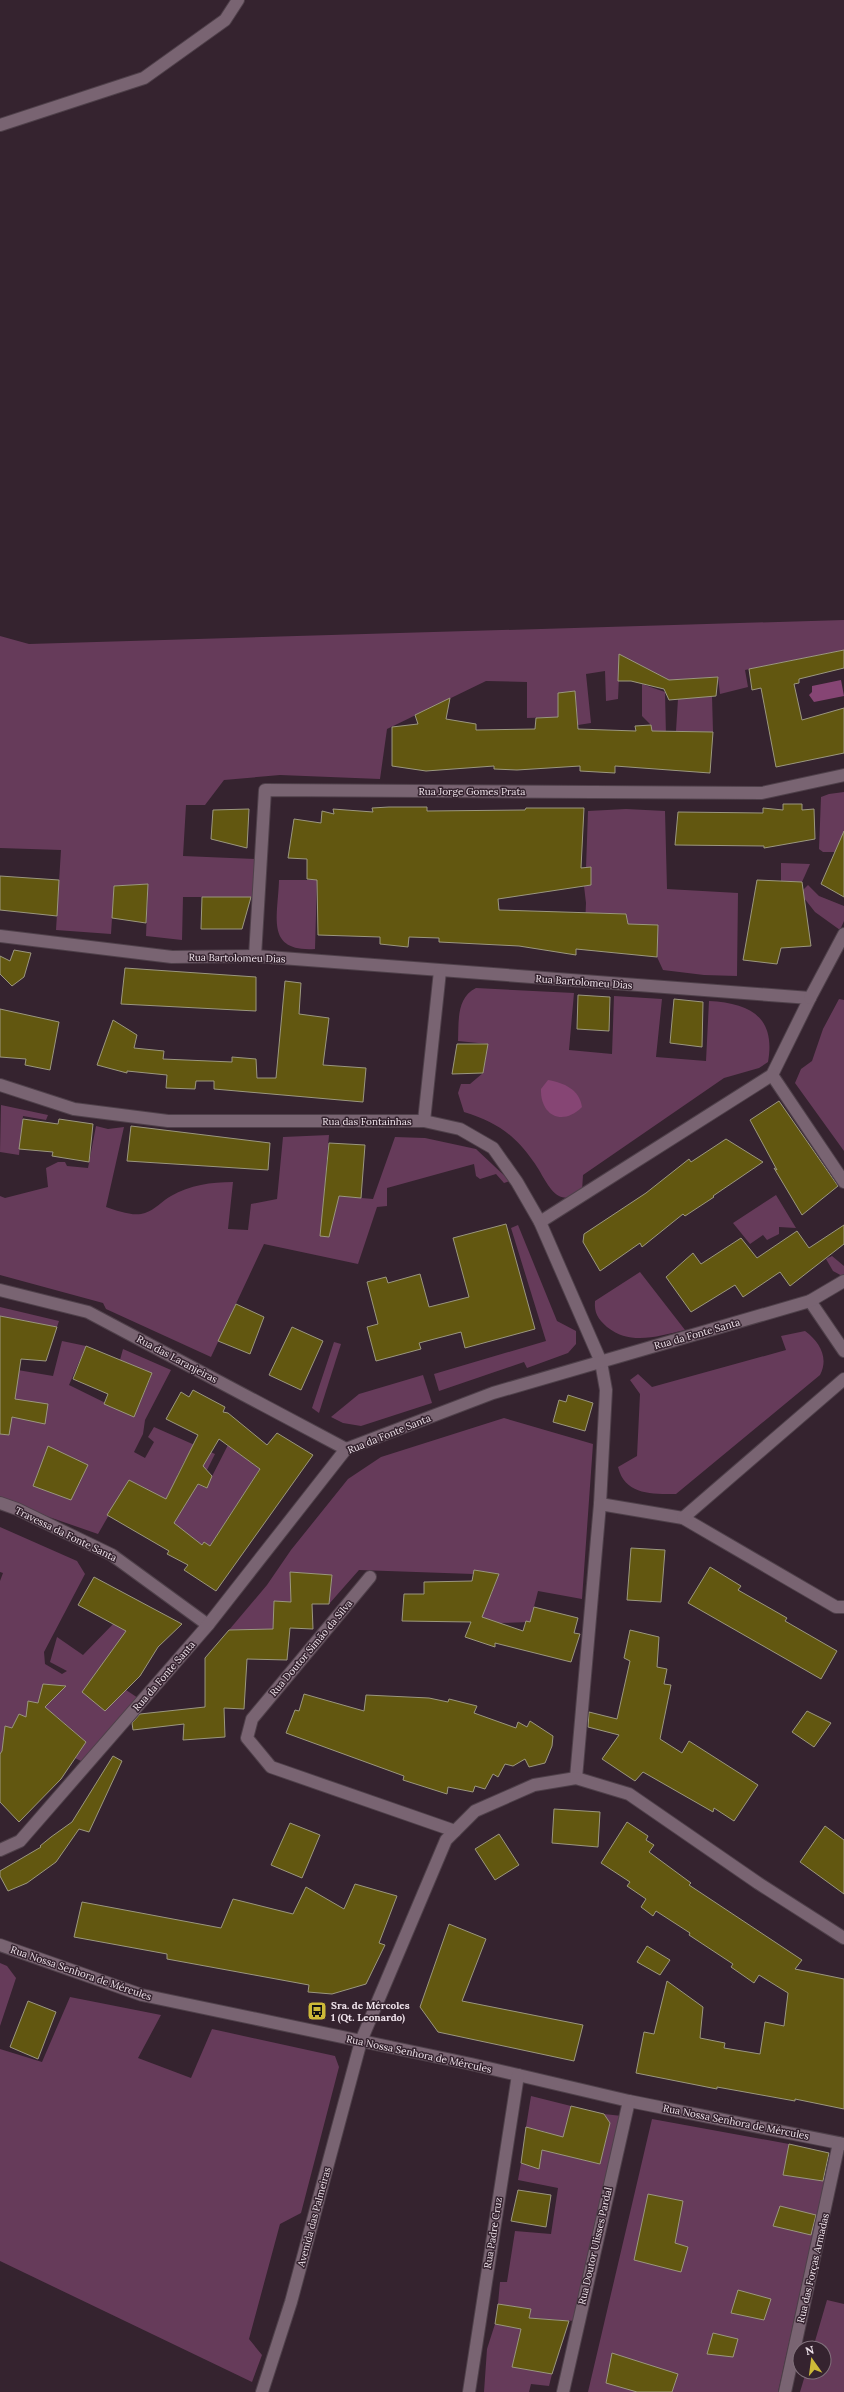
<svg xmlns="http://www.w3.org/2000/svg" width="844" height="2392" font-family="Lora,serif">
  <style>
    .green { fill: #663b5a }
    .water { fill: #864574 }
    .building { fill: #625710; stroke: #9b977f; fill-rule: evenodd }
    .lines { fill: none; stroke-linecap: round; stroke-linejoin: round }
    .minor-casing { stroke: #4f404a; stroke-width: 14 }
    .minor { stroke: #796472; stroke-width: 12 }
    .labels { text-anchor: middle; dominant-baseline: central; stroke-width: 3; stroke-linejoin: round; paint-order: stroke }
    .street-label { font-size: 10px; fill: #f0e4ec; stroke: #35232f }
    .poi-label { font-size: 10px; font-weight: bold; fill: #f0e4ec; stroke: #35232f; text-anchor: start }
  </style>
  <rect width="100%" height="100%" fill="#35232f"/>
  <g class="green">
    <path d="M844 620V650L745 670 748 687 720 694 718 677 669 680 620 655 618 699 606 701 605 671 586 674 591 723 578 725 575 691 558 693V717L527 718V682L486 681 387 729 380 779 280 775 224 780 205 805H186L183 856 255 859 253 897H183L182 940 146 936 148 884 114 886 111 934 56 930 61 850 0 848V636L29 644Z"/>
    <path d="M642 684 665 692 666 736 653 734 651 725 642 716Z"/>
    <path d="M712 696 713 732 676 731 678 699Z"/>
    <path d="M844 792V852H823L819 849 821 797 829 794Z"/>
    <path d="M626 809 665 811 667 889 738 893 737 976 704 975 663 970 657 957 658 925 628 924 626 914 597 913 595 951 584 950 586 903 584 886 591 885V868H586L588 811Z"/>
    <path d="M781 863 810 864 802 882 781 881Z"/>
    <path d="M279 880H317L315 949C265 952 278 917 279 880Z"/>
    <path d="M808 885 819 896 844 906V921L840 930 815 912 800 893Z"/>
    <path d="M476 988 574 993 569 1050 612 1054 614 996 662 999 656 1057 706 1061 709 1001C750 1003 776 1017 768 1062L759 1068 724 1078 583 1175 582 1191C575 1196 567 1200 559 1196 548 1190 541 1171 533 1161 514 1134 496 1122 464 1112L458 1093 461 1084H470L483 1073 488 1044 458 1041C459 1021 456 998 476 988Z"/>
    <path d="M839 999 844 1000V1151L795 1083 801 1069 812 1061 823 1029Z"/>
    <path d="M1 1105 48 1115 46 1120 23 1116 19 1155 0 1152Z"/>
    <path d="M96 1126 108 1129 124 1127 106 1207C118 1211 134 1217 145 1213 155 1210 162 1201 171 1196 190 1185 211 1182 233 1182L228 1229 248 1230 251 1204 277 1199 283 1137 329 1135 322 1217 334 1216 339 1196 373 1199 395 1137 425 1138 476 1149 510 1181 504 1183 496 1174 480 1179 476 1176 474 1164 387 1188V1206L377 1207 358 1264 264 1244 211 1357 106 1309 103 1303 0 1275V1196L5 1198 48 1187 46 1168 58 1162H65L67 1166 88 1168Z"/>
    <path d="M776 1195 796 1228 779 1227V1234L767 1240 763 1235 750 1244 733 1223Z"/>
    <path d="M518 1225 557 1321 576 1331V1344L568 1353 527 1368 524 1362 439 1391 434 1374 546 1341 511 1228Z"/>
    <path d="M832 1256 844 1266V1277L833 1271 826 1259Z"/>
    <path d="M640 1272 685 1330C658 1336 631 1346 607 1327 598 1319 594 1313 595 1301Z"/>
    <path d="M0 1307 59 1321 57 1327 0 1316Z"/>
    <path d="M805 1331C820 1342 829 1358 820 1375L676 1494C651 1494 625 1495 618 1467L637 1456 640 1394 630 1380 638 1374 652 1387 786 1350 781 1336Z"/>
    <path d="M62 1341 86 1346 69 1385 134 1417 152 1374 120 1360 123 1349 171 1370 145 1420 143 1434 134 1452 145 1458 154 1442 148 1437 154 1427 215 1454 207 1470 185 1460 177 1476 206 1488 228 1445 260 1469 210 1546 204 1542 200 1548 166 1535 183 1508 129 1480 98 1534 0 1500V1367L53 1376Z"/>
    <path d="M334 1342 341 1344 319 1413 312 1408Z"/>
    <path d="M423 1375 432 1403 361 1426 343 1423 331 1417 359 1394Z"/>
    <path d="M504 1418 593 1444 582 1599 538 1591 530 1622 499 1623 474 1615 467 1622 469 1595H491L499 1574 474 1570 473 1574 359 1570 329 1604 332 1575 290 1572 291 1602 274 1601 273 1629 229 1630 267 1585 291 1550 348 1479 381 1457Z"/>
    <path d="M0 1527 77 1561 85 1574 44 1652 45 1664 62 1674 67 1671 50 1662 57 1637 83 1655 116 1621 127 1630 105 1711 126 1690 138 1698 83 1762 75 1758 86 1742 56 1716 40 1712 66 1686 44 1684 38 1703 26 1717 19 1714 12 1728 5 1726 3 1741 14 1739 0 1754V1581L3 1573 0 1572Z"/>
    <path d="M0 1963 7 1966 16 1978 0 2026Z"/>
    <path d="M70 1997 161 2015 138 2058 191 2078 212 2029 335 2056 339 2067 301 2213 280 2224 249 2339 262 2355 252 2382 0 2261V2049L42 2062Z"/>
    <path d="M531 2096 571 2106 560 2154 600 2164 610 2123 604 2114 622 2116 575 2321 529 2318 531 2309 498 2304 500 2282H507L515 2231 551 2234 558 2188 518 2180 521 2163 539 2168 546 2132 526 2127Z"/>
    <path d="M652 2119 789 2144 783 2175 825 2181 778 2392H588Z"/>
    <path d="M827 2300 844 2304V2392H800L806 2372H824V2348H813Z"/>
    <path d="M495 2324 521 2329 512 2367 552 2374 549 2386 531 2384 529 2392H484L487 2349Z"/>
  </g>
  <g class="water">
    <path d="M841 680 844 696 814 702 809 695 812 692V686Z"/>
    <path d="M548 1080C564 1083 579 1089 582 1107 562 1127 540 1115 541 1089Z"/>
  </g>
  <g class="building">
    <path d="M844 650V668L799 679V683L794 684 802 720 844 708V753L776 767 761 688 752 690 749 669Z"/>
    <path d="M619 654 669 680 718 677 716 696 669 700 664 689 631 681H618Z"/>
    <path d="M575 691 578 729 636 731 635 726 651 725 652 731 713 732 710 773 615 766V773L580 771V766L517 770 494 769V766L426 771 392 766V727L418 724 415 715 450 698 446 719 476 724V730L535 729 536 718 558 717V693Z"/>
    <path d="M783 804H802V810L814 809 815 839 764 848V846L675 845 678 812 763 813V808L783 810Z"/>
    <path d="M389 807H427V811L525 810 526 808H584L581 868 591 867V885L498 899 499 910 626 914 628 924 658 925 657 957 576 949V955L519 946 439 942V938L409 937 408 947 380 944V937L318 935 317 880 307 879V859L288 858 294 819 321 823 322 811 334 814 333 809 373 812 372 808Z"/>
    <path d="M249 809 247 848 211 839 213 810Z"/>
    <path d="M844 831V897L821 884Z"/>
    <path d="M0 876 59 880 57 916 0 910Z"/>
    <path d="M757 880 802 882 811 946 781 948 777 964 743 960Z"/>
    <path d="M148 884 146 923 112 918 114 886Z"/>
    <path d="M202 897H251L242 929H201Z"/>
    <path d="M14 950 31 953 24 977 12 986 0 974V956L10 961Z"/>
    <path d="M125 968 256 977V1011L121 1004Z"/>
    <path d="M285 981 301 983 299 1014 329 1018 323 1065 366 1068 363 1102 214 1089V1081H196L195 1089 166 1088 167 1075 127 1071V1073L97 1065 113 1020 137 1035 134 1048 164 1051 163 1059 232 1062V1057L256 1059 257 1078H276Z"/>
    <path d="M578 995 610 997 609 1031 577 1029Z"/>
    <path d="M674 999 703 1002 702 1047 670 1043Z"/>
    <path d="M0 1009 59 1022 50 1070 25 1065 26 1059 0 1057Z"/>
    <path d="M457 1044H488L483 1073 452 1074Z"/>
    <path d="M779 1101 838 1186 802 1215 774 1168 777 1170 750 1120Z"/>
    <path d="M23 1119 58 1124 59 1119 93 1124 89 1162 52 1156 53 1152 19 1149Z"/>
    <path d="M131 1126 270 1143 268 1170 127 1161Z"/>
    <path d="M726 1139 763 1162 713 1196 714 1197 685 1216 683 1214 642 1247 640 1243 600 1271 583 1242 584 1234 646 1193 689 1159 691 1162Z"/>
    <path d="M329 1143 365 1145 361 1198 339 1196 329 1237 320 1236Z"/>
    <path d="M506 1224 535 1329 465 1348 461 1332 419 1343 421 1349 376 1361 367 1327 378 1324 367 1282 386 1277 388 1283 420 1274 429 1307 469 1297 453 1238Z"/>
    <path d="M844 1225V1244L790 1286 780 1272 743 1297 735 1285 691 1312 666 1277 693 1253 701 1264 741 1238 757 1258 797 1231 809 1248Z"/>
    <path d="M236 1304 264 1317 250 1354 218 1341Z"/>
    <path d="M0 1316 57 1327 46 1361 21 1359 15 1399 48 1404 45 1424 12 1417 9 1435 0 1434Z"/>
    <path d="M292 1327 323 1341 301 1390 269 1375Z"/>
    <path d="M86 1346 152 1373 134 1417 104 1404 108 1394 73 1379Z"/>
    <path d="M193 1390 225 1407 223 1412 228 1413 267 1445 277 1433 313 1455 216 1591 184 1570 188 1565 167 1554 169 1551 107 1515 129 1480 166 1499 198 1435 166 1419 181 1392 189 1397ZM219 1439 260 1469 210 1546 204 1542 202 1545 174 1523 198 1484 207 1488 212 1476 203 1466Z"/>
    <path d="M568 1395 593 1403 585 1431 553 1422 559 1400 566 1402Z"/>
    <path d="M48 1446 88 1465 71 1500 33 1486Z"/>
    <path d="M631 1548 665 1550 661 1602 627 1600Z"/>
    <path d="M710 1567 741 1586 738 1590 787 1618 785 1621 837 1651 821 1679 688 1603Z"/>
    <path d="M474 1570 499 1574 482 1617 523 1631 526 1621 530 1622 534 1607 578 1618 574 1633 580 1634 571 1662 495 1643V1647L465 1637 471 1622 402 1621 404 1594H424V1582L472 1581Z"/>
    <path d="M290 1572 332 1575 329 1604H312L313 1629 290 1628 287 1660 247 1659 244 1709 224 1708 225 1737 183 1740 184 1724 133 1730 132 1723 140 1714 205 1707V1658L229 1630 273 1629 274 1601 291 1602Z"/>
    <path d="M94 1577 182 1624 158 1647 140 1676 105 1711 82 1692 126 1631 78 1605Z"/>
    <path d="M630 1630 659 1637 657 1667 667 1669 664 1684 671 1685 660 1739 682 1753 689 1741 758 1785 734 1821 714 1808 713 1812 643 1772 635 1781 602 1759 619 1735 588 1727 589 1712 617 1719 630 1661 624 1658Z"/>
    <path d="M43 1684 66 1686 45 1707 86 1742 61 1779 19 1822 0 1802V1754L2 1751 5 1726 12 1728 19 1714 26 1717 28 1701 38 1703Z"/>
    <path d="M304 1694 364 1711 366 1695 429 1698 448 1702 449 1699 477 1706 474 1713 516 1728 518 1722 527 1727 530 1721 553 1736 552 1746 545 1763 529 1767 525 1759 513 1766 505 1764 498 1777 493 1774 485 1789 475 1786 473 1792 448 1787 447 1794 403 1780 404 1776 286 1733 295 1710 299 1711Z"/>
    <path d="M807 1711 831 1723 814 1747 792 1732Z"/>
    <path d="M113 1756 122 1761 89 1832 79 1829 56 1862 27 1883 8 1891 0 1876V1871L41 1847 40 1846 51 1837 72 1822Z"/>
    <path d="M554 1809 600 1812 598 1847 552 1843Z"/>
    <path d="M627 1822 648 1836 646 1840 654 1845 649 1852 691 1883 689 1885 802 1960 795 1969 844 1979V2109L795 2099V2101L717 2087V2089L636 2073 644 2032 654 2034 667 1981 703 2007 700 2038 725 2043 724 2048 760 2054 765 2022 784 2026 788 1993 759 1975 754 1983 731 1967 733 1964 689 1935 690 1933 656 1911 653 1916 641 1907 646 1899 627 1886 630 1882 601 1863Z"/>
    <path d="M290 1823 320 1835 302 1878 271 1865Z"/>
    <path d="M825 1826 844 1840V1894L800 1862Z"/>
    <path d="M499 1834 519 1865 495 1880 475 1849Z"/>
    <path d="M355 1884 397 1896 379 1943 385 1945 366 1984 332 1994 308 1992 309 1985 167 1959V1954L74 1937 82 1902 221 1928 233 1899 293 1914 306 1887 344 1909Z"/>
    <path d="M449 1924 486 1939 462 2001 583 2025 574 2061 438 2032 420 2007Z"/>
    <path d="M647 1946 670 1960 660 1975 637 1962Z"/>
    <path d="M28 2001 56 2012 38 2059 10 2047Z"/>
    <path d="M571 2106 604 2114 610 2123 600 2164 542 2150 539 2169 521 2163 526 2127 563 2137Z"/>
    <path d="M789 2144 829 2153 823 2181 783 2175Z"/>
    <path d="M518 2190 551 2195 546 2227 511 2221Z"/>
    <path d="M648 2194 683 2201 675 2243 688 2247 681 2272 634 2260Z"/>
    <path d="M780 2206 816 2215 811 2235 773 2226Z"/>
    <path d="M738 2290 771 2299 764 2320 731 2313Z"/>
    <path d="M498 2304 531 2309 529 2318 569 2321 552 2374 512 2367 521 2329 495 2324Z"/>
    <path d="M713 2333 738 2339 733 2357 707 2354Z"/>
    <path d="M612 2353 678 2374 672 2392H637L606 2383Z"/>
  </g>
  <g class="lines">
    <g class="minor-casing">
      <g id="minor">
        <path d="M0 125 144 78 225 20 238 0"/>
        <path d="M0 936 172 957 255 956 810 998 772 1075 540 1222"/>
        <path d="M255 956 265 790 762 793 844 775"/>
        <path d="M810 998 844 934"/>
        <path d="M772 1075 844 1182"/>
        <path d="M0 1085 74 1109 168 1121H424L460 1129 493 1148 517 1182 540 1222 601 1362 606 1390 600 1504 576 1778"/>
        <path d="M424 1121 440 971"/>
        <path d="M0 1290 88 1312 346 1449"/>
        <path d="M810 1301 844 1351"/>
        <path d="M0 1503 17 1509 112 1555 208 1625"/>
        <path d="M600 1504 683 1518 836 1607H844"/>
        <path d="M683 1518 844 1379"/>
        <path d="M370 1577 252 1719 247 1738 271 1767 455 1831"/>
        <path d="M0 1850 20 1841 208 1625 346 1449 493 1393 810 1301 844 1281"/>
        <path d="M0 1945 142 1995 471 2064 629 2101 844 2144"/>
        <path d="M262 2392 291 2302 361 2041 446 1840 475 1811 534 1785 576 1778 629 1794 758 1883 844 1938"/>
        <path d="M469 2392 518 2075"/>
        <path d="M563 2392 629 2101"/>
        <path d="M785 2392 839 2143"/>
      </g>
    </g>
    <use href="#minor" class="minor"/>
  </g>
  <defs>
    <g id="bus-square" transform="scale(1)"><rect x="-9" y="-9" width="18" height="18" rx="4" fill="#cdb938" stroke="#35232f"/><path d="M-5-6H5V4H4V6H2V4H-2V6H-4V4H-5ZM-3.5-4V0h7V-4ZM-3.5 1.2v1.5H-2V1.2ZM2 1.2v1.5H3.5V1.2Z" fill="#111"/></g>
  </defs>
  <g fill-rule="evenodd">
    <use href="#bus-square" x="317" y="2011"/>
  </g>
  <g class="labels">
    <g class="street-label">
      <text x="472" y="791">Rua Jorge Gomes Prata</text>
      <text transform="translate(237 958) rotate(1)">Rua Bartolomeu Dias</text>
      <text transform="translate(584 982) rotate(4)">Rua Bartolomeu Dias</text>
      <text x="367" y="1121">Rua das Fontainhas</text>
      <text transform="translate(697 1334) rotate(-16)">Rua da Fonte Santa</text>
      <text transform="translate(177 1359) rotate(28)">Rua das Laranjeiras</text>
      <text transform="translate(389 1434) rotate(-22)">Rua da Fonte Santa</text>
      <text transform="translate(66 1534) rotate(26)">Travessa da Fonte Santa</text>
      <text transform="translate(311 1648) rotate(-50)">Rua Doutor Simão da Silva</text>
      <text transform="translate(164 1676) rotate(-49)">Rua da Fonte Santa</text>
      <text transform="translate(81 1973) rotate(19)">Rua Nossa Senhora de Mércules</text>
      <text transform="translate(419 2054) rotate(12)">Rua Nossa Senhora de Mércules</text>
      <text transform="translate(736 2122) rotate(11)">Rua Nossa Senhora de Mércules</text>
      <text transform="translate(314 2217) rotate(-75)">Avenida das Palmeiras</text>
      <text transform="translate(493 2233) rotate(-81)">Rua Padre Cruz</text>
      <text transform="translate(595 2246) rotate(-77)">Rua Doutor Ulisses Pardal</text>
      <text transform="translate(813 2268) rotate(-77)">Rua das Forças Armadas</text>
    </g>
    <g class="poi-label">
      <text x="331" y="2005">Sra. de Mércoles<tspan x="331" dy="12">1 (Qt. Leonardo)</tspan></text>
    </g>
  </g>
  <g transform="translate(812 2360) rotate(346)"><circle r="19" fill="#35232f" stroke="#80707b"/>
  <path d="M0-3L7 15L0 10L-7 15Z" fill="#cdb938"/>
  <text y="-6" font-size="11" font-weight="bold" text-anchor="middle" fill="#f0e4ec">N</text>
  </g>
</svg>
